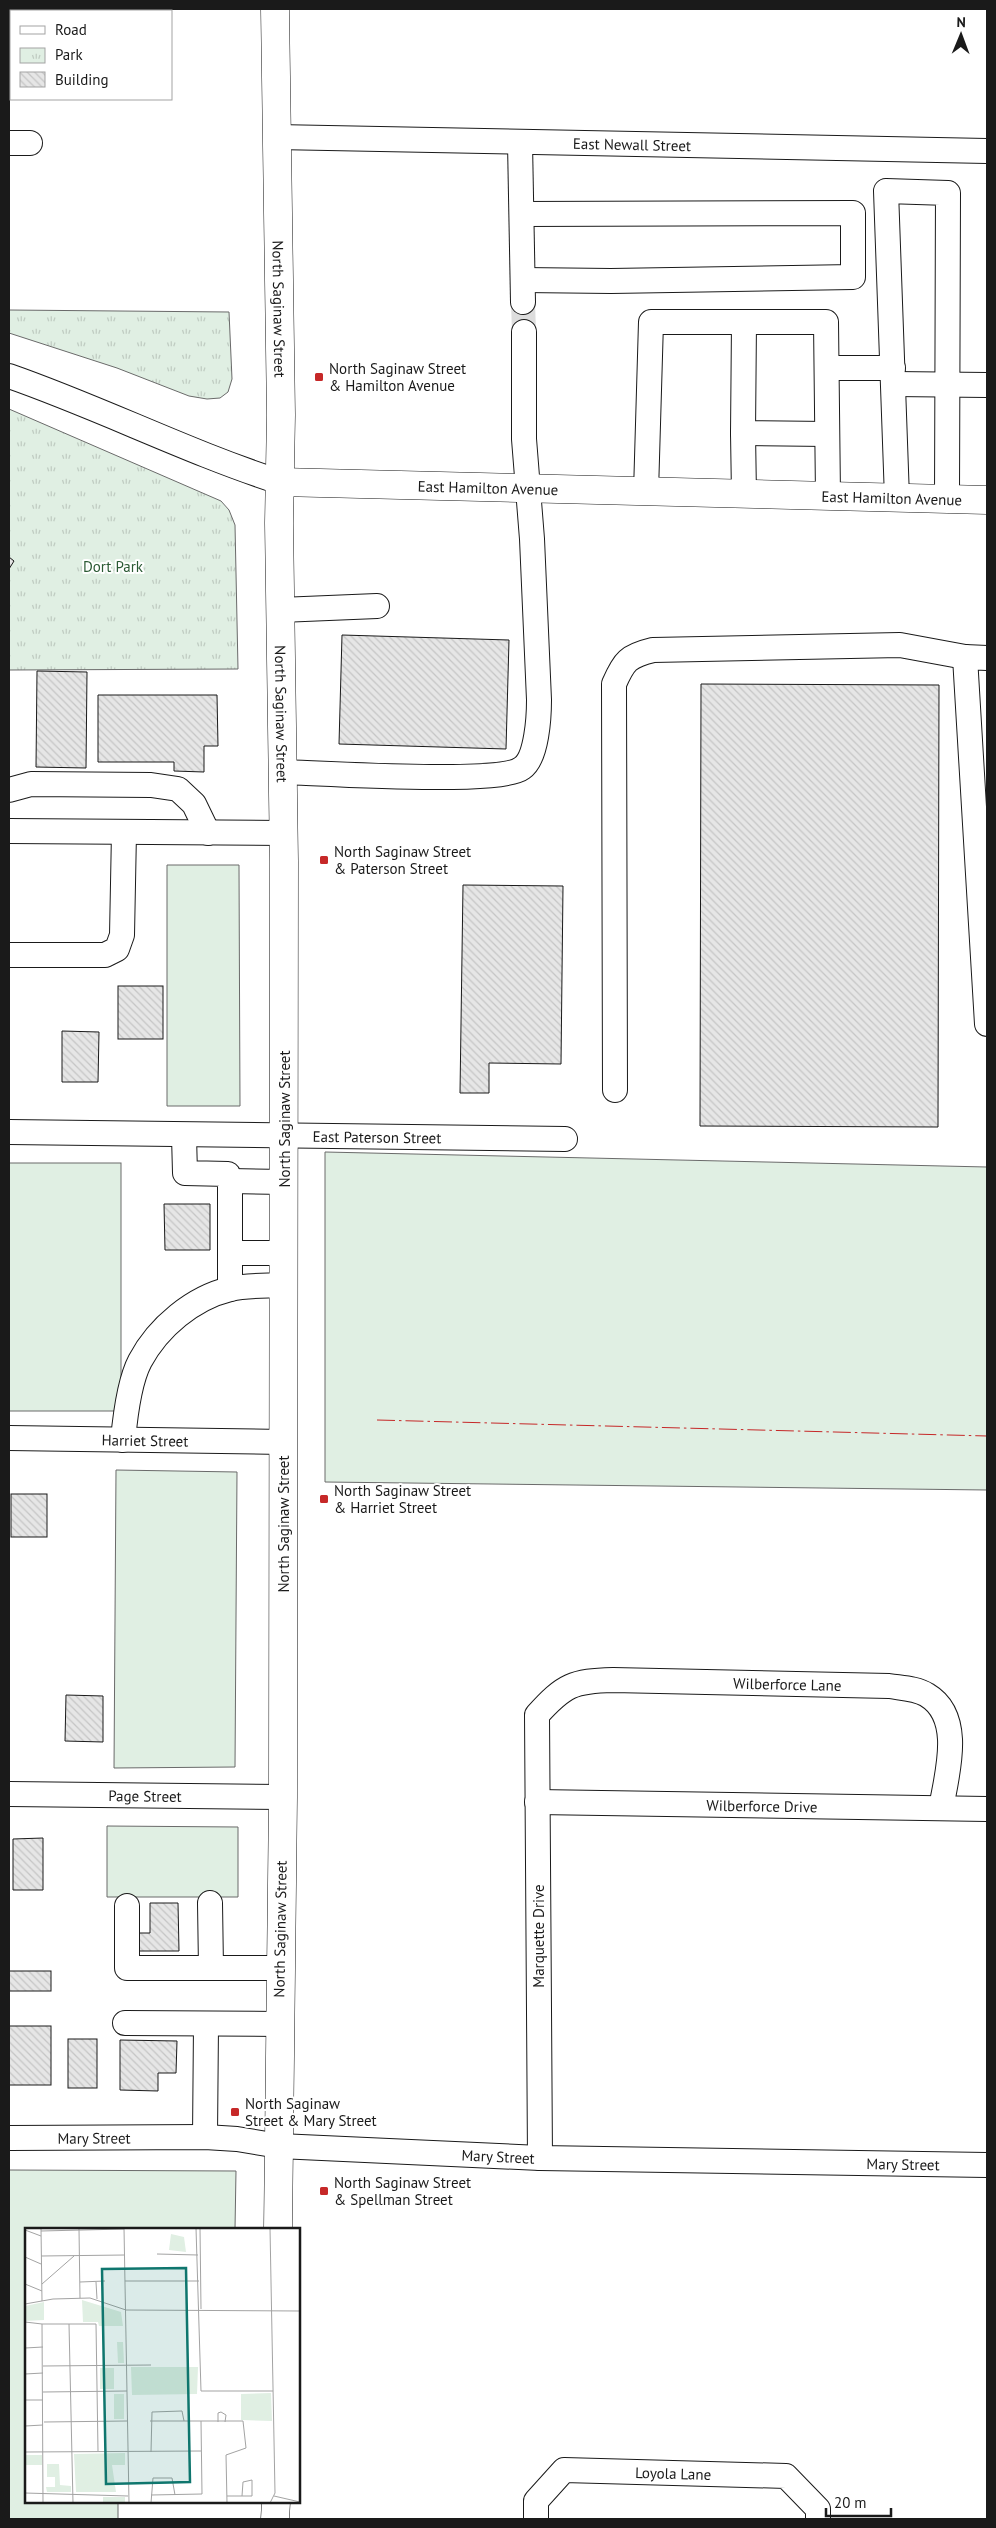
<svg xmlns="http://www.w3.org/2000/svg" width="996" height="2528" font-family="'PT Sans',sans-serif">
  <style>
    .grass { fill: #e0efe3; stroke: #6a6a6a }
    .park { fill: url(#park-tufts); stroke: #6a6a6a }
    .building { fill: url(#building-back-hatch); stroke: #1a1a1a }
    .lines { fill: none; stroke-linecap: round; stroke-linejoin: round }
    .minor-tunnel { stroke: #ddd; stroke-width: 24; stroke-dasharray: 24 12; stroke-linecap: butt }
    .minor-casing { stroke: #1a1a1a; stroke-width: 26 }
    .major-casing { stroke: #1a1a1a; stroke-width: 29 }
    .minor { stroke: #fff; stroke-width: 24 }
    .major { stroke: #fff; stroke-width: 28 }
    .power { stroke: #c62828; stroke-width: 1; stroke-dasharray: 18 4 2.5 4; stroke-linecap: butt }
    .poi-dot { fill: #c62828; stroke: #fff; stroke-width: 2 }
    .labels { text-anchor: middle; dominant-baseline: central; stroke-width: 4; stroke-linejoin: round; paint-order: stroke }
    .street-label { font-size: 15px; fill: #1a1a1a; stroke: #fff }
    .poi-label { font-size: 15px; fill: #1a1a1a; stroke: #fff; text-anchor: start }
    .park-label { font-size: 15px; fill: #2b5a34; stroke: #fff }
    .inset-road { fill: none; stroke: #a3a3a3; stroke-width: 1 }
    .view { fill: #0f766e; fill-opacity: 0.15; stroke: #0f766e; stroke-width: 2.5 }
    .inset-edge { fill: none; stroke: #1a1a1a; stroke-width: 2.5 }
  </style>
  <defs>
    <pattern id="park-tufts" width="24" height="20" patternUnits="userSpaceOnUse" patternTransform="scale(1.25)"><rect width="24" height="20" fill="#e0efe3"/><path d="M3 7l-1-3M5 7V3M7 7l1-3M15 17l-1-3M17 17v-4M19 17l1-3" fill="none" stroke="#c0ccc2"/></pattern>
    <pattern id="building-back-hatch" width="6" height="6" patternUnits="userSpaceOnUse" patternTransform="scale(1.25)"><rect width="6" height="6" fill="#e6e6e6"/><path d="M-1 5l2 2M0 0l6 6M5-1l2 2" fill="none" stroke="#c5c5c5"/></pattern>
  </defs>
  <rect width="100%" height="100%" fill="#fff"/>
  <g class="grass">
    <path d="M167 865H239L240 1106H167Z"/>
    <path d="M325 1152 987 1167V1490L325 1482Z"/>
    <rect x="9" y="1163" width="112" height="248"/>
    <path d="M116 1470 237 1472 235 1767 114 1768Z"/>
    <path d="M107 1826 238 1827V1897H107Z"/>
    <path d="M9 2170 236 2171 235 2229H26V2502L118 2503V2519H9Z"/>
  </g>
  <g class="park">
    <path d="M9 310 229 312 232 379 228 392 220 398 207 399 189 396 117 368 9 333Z"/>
    <path d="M9 409 221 501 229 510 235 525 238 669 9 670Z"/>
  </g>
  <g class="building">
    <path d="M9 557 14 561 9 569Z"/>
    <path d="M342 635 509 640 506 749 339 744Z"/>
    <path d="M37 671 87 672 86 768 36 767Z"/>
    <path d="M701 684 939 685 938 1127 700 1126Z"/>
    <path d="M98 695H217L218 746H204V772L174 771V762H98Z"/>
    <path d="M463 885 563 886 561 1064 489 1063V1093H460Z"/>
    <rect x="118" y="986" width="45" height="53"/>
    <path d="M62 1031 99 1032 98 1082H62Z"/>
    <path d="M164 1204H210V1250H165Z"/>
    <rect x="11" y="1494" width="36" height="43"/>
    <path d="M66 1695 103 1696V1742L65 1741Z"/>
    <path d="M43 1838V1890H13V1839Z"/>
    <path d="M150 1903H178L179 1951H139V1933H150Z"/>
    <rect x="9" y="1971" width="42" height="20"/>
    <rect x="9" y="2026" width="42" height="59"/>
    <rect x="68" y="2039" width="29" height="49"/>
    <path d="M120 2040 177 2041 176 2073H158V2091L120 2090Z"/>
  </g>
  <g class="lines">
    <path class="minor-tunnel" d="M523 302 524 332"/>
    <g class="minor-casing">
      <g id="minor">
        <path id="s1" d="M276 137 987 151"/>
        <path d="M9 143H30"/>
        <path d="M520 143 523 302"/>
        <path d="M522 214 853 213V277L611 281 523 280"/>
        <path d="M744 322 743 433 827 434"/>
        <path d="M827 368H893"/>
        <path d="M9 376C101 408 187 452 280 482"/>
        <path d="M894 384 987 385"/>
        <path d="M743 433 744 495"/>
        <path d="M646 492 651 322H826L828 496"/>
        <path d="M897 498 886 191 948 193 947 498"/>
        <path d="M280 610 377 606"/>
        <path d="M987 658 965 657 987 1024"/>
        <path d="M283 772C320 773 500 785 522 768 537 758 539 716 539 700L532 539 524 439V332"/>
        <path d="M9 790 31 784 151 785 178 789 194 804 208 833"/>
        <path d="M9 831 284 833"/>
        <path d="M9 955H105L117 949 122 935 124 832"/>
        <path d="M615 1090 614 684C624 661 628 656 653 650L900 645 965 657"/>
        <path id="s2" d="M9 1132 565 1139"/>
        <path d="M184 1136 185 1173 228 1174 230 1181V1289"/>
        <path d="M230 1181 284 1182"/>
        <path d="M230 1253H284"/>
        <path id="s3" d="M9 1438 283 1442"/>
        <path d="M123 1440C125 1418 130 1380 140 1361 158 1327 193 1298 230 1289 247 1285 266 1286 284 1285"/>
        <path id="s4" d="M9 1794 283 1797"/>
        <path id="s5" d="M537 1802 987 1809"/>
        <path d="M210 1903 211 1968"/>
        <path d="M127 1906V1968H280"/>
        <path d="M125 2023 279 2024"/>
        <path d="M205 2137 206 2025"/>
        <path id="s6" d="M9 2138 205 2137 237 2139 279 2146 540 2158 987 2165"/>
        <path id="s7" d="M540 2158 537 1715C564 1685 573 1681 613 1680L889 1686C901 1688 916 1688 927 1695 964 1717 947 1774 941 1808"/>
        <path id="s8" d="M536 2519V2501L564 2470 786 2476 818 2509V2519"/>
      </g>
    </g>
    <g class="major-casing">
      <g id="major">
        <path id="s9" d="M275 9 281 415 279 523 284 861 283 1797 278 2229"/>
        <path id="s10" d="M280 482 987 500"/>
        <path d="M275 2519 276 2502"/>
      </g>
    </g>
    <use href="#minor" class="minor"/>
    <use href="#major" class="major"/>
    <path class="power" d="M377 1420 987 1436"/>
  </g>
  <g class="poi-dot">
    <rect x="314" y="372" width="10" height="10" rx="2.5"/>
    <rect x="319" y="855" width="10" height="10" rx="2.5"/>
    <rect x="319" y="1494" width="10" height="10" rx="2.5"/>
    <rect x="230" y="2107" width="10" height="10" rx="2.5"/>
    <rect x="319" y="2186" width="10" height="10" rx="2.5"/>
  </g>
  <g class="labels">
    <g class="street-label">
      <text stroke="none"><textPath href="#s1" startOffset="356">East Newall Street</textPath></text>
      <text stroke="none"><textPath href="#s9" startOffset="300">North Saginaw Street</textPath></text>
      <text stroke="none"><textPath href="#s10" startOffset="208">East Hamilton Avenue</textPath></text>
      <text stroke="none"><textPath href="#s10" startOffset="612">East Hamilton Avenue</textPath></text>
      <text stroke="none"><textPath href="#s9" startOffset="705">North Saginaw Street</textPath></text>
      <text transform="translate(284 1119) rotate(-90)">North Saginaw Street</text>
      <text stroke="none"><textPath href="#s2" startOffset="368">East Paterson Street</textPath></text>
      <text stroke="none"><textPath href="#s3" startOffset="136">Harriet Street</textPath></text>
      <text transform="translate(283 1524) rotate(-90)">North Saginaw Street</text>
      <text stroke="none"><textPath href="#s7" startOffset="705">Wilberforce Lane</textPath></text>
      <text stroke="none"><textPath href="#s4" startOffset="136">Page Street</textPath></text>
      <text stroke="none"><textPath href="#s5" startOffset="225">Wilberforce Drive</textPath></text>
      <text transform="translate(280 1929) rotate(-89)">North Saginaw Street</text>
      <text transform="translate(538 1936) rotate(-90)">Marquette Drive</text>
      <text stroke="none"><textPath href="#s6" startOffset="85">Mary Street</textPath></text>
      <text stroke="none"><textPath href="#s6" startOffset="490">Mary Street</textPath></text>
      <text stroke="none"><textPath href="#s6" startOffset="895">Mary Street</textPath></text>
      <text stroke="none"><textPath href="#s8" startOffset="169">Loyola Lane</textPath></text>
    </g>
    <g class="poi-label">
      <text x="329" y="368">North Saginaw Street<tspan x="329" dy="17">&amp; Hamilton Avenue</tspan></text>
      <text x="334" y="851">North Saginaw Street<tspan x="334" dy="17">&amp; Paterson Street</tspan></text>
      <text x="334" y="1490">North Saginaw Street<tspan x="334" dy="17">&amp; Harriet Street</tspan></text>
      <text x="245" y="2103">North Saginaw<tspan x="245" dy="17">Street &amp; Mary Street</tspan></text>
      <text x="334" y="2182">North Saginaw Street<tspan x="334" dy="17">&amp; Spellman Street</tspan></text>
    </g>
    <g class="park-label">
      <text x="113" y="566">Dort Park</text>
    </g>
  </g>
  <g transform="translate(25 2228)">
    <rect width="275" height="275" fill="#fff"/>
    <path d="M146 6 159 9 161 24 144 22ZM92 114H98L99 135H93ZM106 139H173L172 166 107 167ZM75 140H89V161H75ZM246 165 247 193 216 192V166ZM89 166H99V191H89ZM100 225V237H87L91 264H51L49 226ZM0 227H17V237H0ZM22 236H34L35 257 46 258V264H22L21 259H30V249H22ZM78 269H100V275H78Z" fill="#e0efe3"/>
    <path d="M57 72 96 84 98 98H74L73 94H58ZM19 74V92L0 93V78Z" fill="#e0efe3"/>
    <path class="inset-road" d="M16 0 17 73M99 0 104 275M171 0 176 163H248M175 0 176 81M54 1 55 70M0 2 16 8M16 3 99 1M132 26 173 27M16 28 100 27M0 29 16 36M100 53H174M55 54 80 53M71 54 72 71M0 56 17 63M17 56 49 28M0 76 28 71 65 70 101 82M101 82 275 83M0 94 17 96 18 275M17 96H71L73 223M44 96 48 275M0 120 18 119M18 138 126 137M0 146 18 145M18 164 102 163M0 172H18M125 193H218L221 220 201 227 202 275M19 194 102 193M193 194V185L196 184 201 187 200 194M0 198 18 197M0 224 176 223M126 224 127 184 157 183 159 193M0 265 103 268M126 267 177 266 176 193M202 268H227V252L218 254 217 268M249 268 275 274M126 275 128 250H147L150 267M245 275 250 265 245 0"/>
    <path class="view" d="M161 40 165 254 81 256 77 41Z"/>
    <rect width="275" height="275" class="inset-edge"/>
  </g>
  <rect width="996" height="2528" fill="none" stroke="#1a1a1a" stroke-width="20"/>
  <rect x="10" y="10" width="162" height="90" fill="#ffffff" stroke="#a3a3a3"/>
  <rect x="20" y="26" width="25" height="8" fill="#ffffff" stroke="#a3a3a3"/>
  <text x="55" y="35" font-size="15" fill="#1a1a1a">Road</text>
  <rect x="20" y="48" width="25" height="15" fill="url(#park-tufts)" stroke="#a3a3a3"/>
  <text x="55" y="60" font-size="15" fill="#1a1a1a">Park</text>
  <rect x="20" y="72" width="25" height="15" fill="url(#building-back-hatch)" stroke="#a3a3a3"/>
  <text x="55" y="85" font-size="15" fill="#1a1a1a">Building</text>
  <g transform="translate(961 35) rotate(1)" stroke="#ffffff" stroke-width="4" paint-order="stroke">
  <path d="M0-4L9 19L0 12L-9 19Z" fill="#1a1a1a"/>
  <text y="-8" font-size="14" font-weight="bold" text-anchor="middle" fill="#1a1a1a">N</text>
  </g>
  <path d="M826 2508v8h65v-8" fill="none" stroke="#1a1a1a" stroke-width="2.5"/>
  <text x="834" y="2508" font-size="15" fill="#1a1a1a" stroke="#ffffff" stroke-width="4" paint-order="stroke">20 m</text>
</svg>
